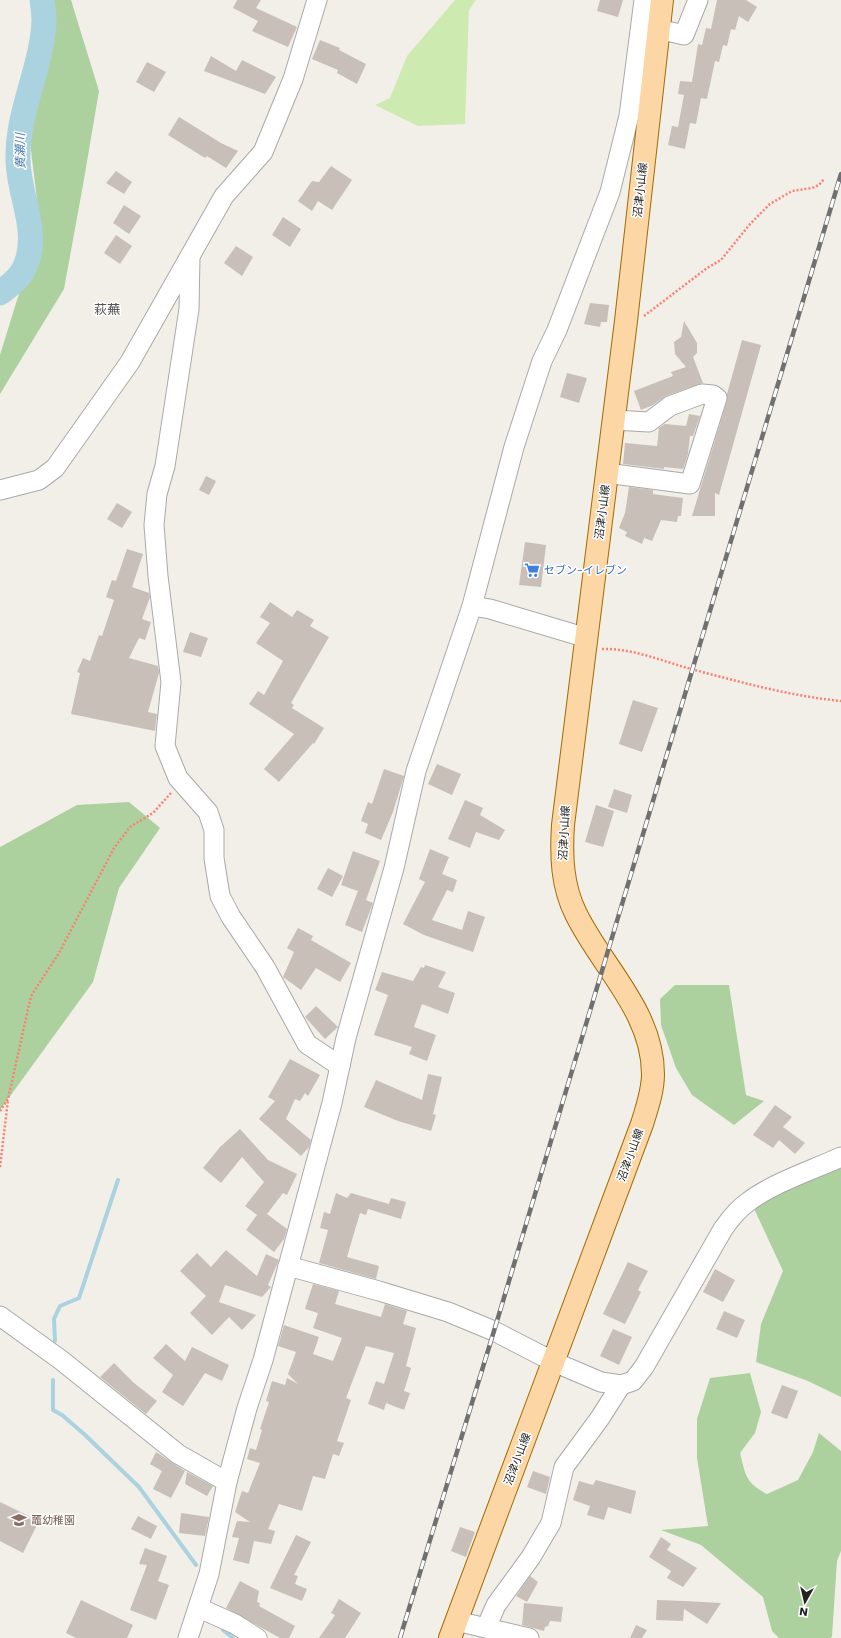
<svg xmlns="http://www.w3.org/2000/svg" width="841" height="1638" font-family="Poppins,'Noto Sans JP',sans-serif">
  <style>
    .grass { fill: #cdebb0 }
    .forest { fill: #add19e }
    .lines { fill: none; stroke-linecap: round; stroke-linejoin: round }
    .stream { stroke: #aad3df; stroke-width: 4 }
    .river { stroke: #aad3df; stroke-width: 25 }
    .building { fill: #c7bfb8 }
    .minor-casing { stroke: #a9a9a9; stroke-width: 21 }
    .major-casing { stroke: #a06b00; stroke-width: 24 }
    .path { stroke: #fa8072; stroke-width: 2.5; stroke-dasharray: 2 2; stroke-linecap: butt }
    .minor { stroke: #fff; stroke-width: 19 }
    .major { stroke: #fcd6a4; stroke-width: 22 }
    .rail-casing { stroke: #707070; stroke-width: 4.5 }
    .rail { stroke: #fff; stroke-width: 3; stroke-dasharray: 9; stroke-linecap: butt }
    .labels { text-anchor: middle; dominant-baseline: central; stroke-width: 3; stroke-linejoin: round; paint-order: stroke }
    .street-label { font-size: 11px; fill: #222; stroke: #fff }
    .shop-label { font-size: 11px; fill: #366cbe; stroke: #fff; text-anchor: start }
    .education-label { font-size: 11px; fill: #785e54; stroke: #fff; text-anchor: start }
    .water-label { font-size: 12px; font-style: italic; fill: #4a7aab; stroke: #fff }
    .quarter-label { font-size: 13px; fill: #555; stroke: #fff }
  </style>
  <rect width="100%" height="100%" fill="#f2efe9"/>
  <path class="grass" d="M455 0H476L469 10 465 124 418 126 375 105 390 98 407 56Z"/>
  <g class="forest">
    <path d="M37 0H71L99 91 83 185 64 289 0 394V355L17 300 41 233 29 134 41 39Z"/>
    <path d="M129 802 160 828 119 888 93 982 0 1110V847L77 805Z"/>
    <path d="M675 985H729L746 1095 764 1101 734 1125 692 1095 676 1068 661 1025 660 999Z"/>
    <path d="M841 1164V1397L808 1381 756 1362 761 1324 783 1271 750 1200Z"/>
    <path d="M750 1373 761 1412 755 1433 740 1453C746 1476 745 1482 767 1494L798 1480 813 1452 819 1433 841 1451V1551L837 1561 832 1636 831 1638H779L772 1631 763 1597 701 1545 661 1530 708 1526 697 1458V1419L710 1378Z"/>
  </g>
  <g class="lines">
    <g class="stream">
      <path d="M55 1341 54 1319 60 1306 79 1298 118 1180"/>
      <path d="M53 1380V1410L62 1415 84 1434 139 1487 196 1565"/>
      <path d="M223 1630 233 1638"/>
    </g>
    <path class="river" d="M0 293C14 282 23 276 28 258 37 225 18 192 18 159 17 111 42 68 44 21 44 14 43 7 42 0"/>
  </g>
  <g class="building">
    <path d="M237 0H261L256 8 297 27 288 47 252 31 258 21 233 8Z"/>
    <path d="M600 0H623L618 17 597 11Z"/>
    <path d="M717 0H746L757 7 748 22 739 16 735 30 731 29 727 46 723 45 719 62 715 61 707 99 701 98 696 124 690 123 685 149 668 145 672 126 678 127 684 95 678 94 680 81 692 82 698 44 702 45 706 28 711 29Z"/>
    <path d="M320 40 340 48 339 50 366 64 357 84 337 73 338 70 312 59Z"/>
    <path d="M211 56 236 71 242 60 276 77 265 94 204 71Z"/>
    <path d="M147 62 166 72 154 92 136 82Z"/>
    <path d="M179 117 221 143 238 151 226 168 207 156 205 158 168 135Z"/>
    <path d="M331 166 352 180 332 210 318 201 312 211 298 201 312 181 319 182Z"/>
    <path d="M116 171 132 182 124 194 106 183Z"/>
    <path d="M124 205 141 216 129 234 113 223Z"/>
    <path d="M283 217 301 229 290 247 272 235Z"/>
    <path d="M116 235 132 246 120 264 104 253Z"/>
    <path d="M236 246 253 257 242 276 224 263Z"/>
    <path d="M590 303 609 305 607 322H601L600 327 584 324Z"/>
    <path d="M684 321 697 343V353L693 357 703 383 666 396 653 405 641 410 634 391 673 376 671 372 686 367 675 354 674 342 681 337Z"/>
    <path d="M742 340 761 345 719 495 715 493V516H692L727 401V394Z"/>
    <path d="M567 373 587 378 579 403 560 397Z"/>
    <path d="M689 414 700 416 693 436H690L688 454 683 469 664 467V469L623 464 625 443 657 446 659 428 665 424 686 426Z"/>
    <path d="M206 476 216 481 209 495 199 490Z"/>
    <path d="M629 487 653 490V494L683 498 681 516H678L677 522 661 520 652 541 644 538 642 544 625 536 627 532 619 528 625 513Z"/>
    <path d="M117 503 132 512 122 528 107 519Z"/>
    <path d="M525 542 546 545 541 587 519 585Z"/>
    <path d="M127 549 143 554 132 587 149 593 150 597 142 619 151 622 145 640 139 638 129 658 158 666 159 673 148 712 157 714 155 731 71 714 80 673 77 672 83 658 90 661 99 635 102 636 114 600 106 597 112 580 116 581Z"/>
    <path d="M270 602 292 617 297 610 314 620 310 626 329 637 291 703 294 705 292 708 324 728 314 744 313 743 279 782 264 769 294 734 249 704 258 691 264 695 283 661 256 643 270 623 260 617Z"/>
    <path d="M190 632 208 638 201 657 183 652Z"/>
    <path d="M633 700 658 708 642 752 619 744Z"/>
    <path d="M437 764 461 774 452 795 428 784Z"/>
    <path d="M384 769 404 776 393 812 381 840 365 833 368 824 361 821 368 802 372 804Z"/>
    <path d="M614 789 632 795 627 813 608 807Z"/>
    <path d="M465 800 483 808 480 815 505 830 499 840 476 832 470 848 448 839Z"/>
    <path d="M596 805 614 811 603 847 585 842Z"/>
    <path d="M430 849 449 857 442 874 457 880 453 892 447 890 432 920 462 930 468 911 485 917 473 952 424 935 403 924 425 882 419 879Z"/>
    <path d="M353 851 380 861 366 900 373 903 362 932 345 925 358 891 341 885Z"/>
    <path d="M328 868 343 876 332 897 317 889Z"/>
    <path d="M298 928 313 936 311 940 351 963 340 982 316 968 301 990 283 977 294 952 287 948Z"/>
    <path d="M425 965 446 972 438 987 455 993 448 1014 422 1004 414 1027 436 1035 427 1061 409 1054 412 1047 374 1035 388 995 375 990 382 972 413 981 421 967 424 968Z"/>
    <path d="M316 1006 338 1027 325 1039 305 1017Z"/>
    <path d="M290 1059 320 1075 308 1096 305 1093 300 1101 295 1099 286 1119 311 1140 309 1147 301 1156 259 1119 275 1101 268 1097Z"/>
    <path d="M428 1074 442 1077 433 1114 436 1115 431 1131 398 1121 364 1107 376 1080 422 1100Z"/>
    <path d="M775 1105 792 1117 783 1127 805 1143 795 1154 779 1140 773 1148 753 1135Z"/>
    <path d="M240 1129 268 1160 297 1174 287 1195 283 1193 267 1214 287 1229 284 1239 274 1252 246 1230 257 1215 245 1206 264 1182 242 1157 221 1183 203 1168 220 1147Z"/>
    <path d="M336 1193 347 1198 351 1193 389 1204 391 1198 406 1202 401 1219 368 1209 366 1215 360 1213 347 1257 379 1266 376 1279 319 1263 328 1230 320 1228 324 1212 330 1214Z"/>
    <path d="M226 1250 257 1276 266 1254 279 1260 268 1285 271 1287 262 1297 225 1285 219 1302 256 1315 242 1330 229 1317 212 1335 190 1313 206 1296 180 1271 197 1253 211 1267Z"/>
    <path d="M628 1262 648 1271 638 1290 641 1292 625 1324 603 1314Z"/>
    <path d="M715 1269 735 1280 723 1302 703 1292Z"/>
    <path d="M313 1284 339 1291 335 1304 381 1317 385 1304 407 1311 403 1324 416 1328 406 1366 411 1368 404 1391 410 1393 404 1410 386 1403 384 1410 368 1404 376 1381 384 1384 394 1353 366 1346 346 1398 351 1400 337 1441 344 1443 339 1456 333 1454 325 1479 313 1476 302 1511 279 1504 268 1529 275 1531 271 1544 254 1541 249 1564 233 1560 239 1538 232 1537 237 1521 250 1522 235 1512 242 1491 248 1493 260 1463 247 1459 250 1448 256 1450 262 1430 260 1429 269 1402 266 1401 272 1381 285 1385 287 1378 298 1384 288 1374 296 1352 278 1346 284 1325 319 1337 313 1354 333 1361 342 1338 313 1328 318 1313 305 1309Z"/>
    <path d="M724 1311 745 1320 737 1338 716 1329Z"/>
    <path d="M613 1329 632 1337 619 1365 600 1356Z"/>
    <path d="M166 1344 185 1361 192 1347 229 1365 222 1381 205 1373 183 1406 162 1392 173 1375 153 1358Z"/>
    <path d="M114 1363 134 1383 157 1401 146 1414 100 1377Z"/>
    <path d="M782 1385 798 1391 787 1419 771 1413Z"/>
    <path d="M156 1452 185 1471 171 1498 153 1489 162 1471 150 1464Z"/>
    <path d="M533 1471 550 1477 546 1494 527 1487Z"/>
    <path d="M187 1472 213 1486 207 1496 185 1484Z"/>
    <path d="M596 1480 636 1491 631 1514 608 1507 604 1520 587 1515 590 1506 573 1500 579 1481 593 1485Z"/>
    <path d="M0 1502 39 1521 23 1553 0 1541Z"/>
    <path d="M181 1513 209 1517 205 1536 179 1533Z"/>
    <path d="M138 1516 157 1526 151 1539 131 1529Z"/>
    <path d="M460 1527 475 1532 466 1557 451 1551Z"/>
    <path d="M296 1535 311 1542 294 1575 298 1576 295 1584 307 1589 302 1601 270 1588Z"/>
    <path d="M661 1537 671 1544 667 1550 697 1568 683 1587 667 1578 671 1571 649 1557Z"/>
    <path d="M145 1548 167 1556 158 1581 169 1585 156 1620 130 1610 147 1565 139 1564Z"/>
    <path d="M530 1576 538 1582 527 1602 516 1596Z"/>
    <path d="M240 1581 259 1591 257 1602 260 1603 259 1606 295 1626 289 1638H280L226 1608Z"/>
    <path d="M339 1599 361 1613 345 1638H319L335 1615 331 1613Z"/>
    <path d="M81 1600 133 1625 127 1638H76L66 1633Z"/>
    <path d="M657 1600 684 1601 721 1603 707 1624 684 1609 683 1621 656 1620Z"/>
    <path d="M524 1603 563 1607 561 1622 550 1621 548 1626 545 1627 544 1631 522 1625Z"/>
    <path d="M636 1625 647 1630 642 1638H630Z"/>
  </g>
  <g class="lines">
    <g class="minor-casing">
      <g id="minor">
        <path d="M658 29 684 35 698 0"/>
        <path d="M190 257 189 309 165 466 157 494 154 525 158 576 171 682 165 746 178 778 208 812 214 830V858L220 896 231 917 265 967 307 1044 340 1066"/>
        <path d="M606 473 690 484 717 398 713 395 702 394 670 406 649 422 613 420"/>
        <path d="M0 490 39 480 55 468 130 362 224 196 263 152 293 79 317 0"/>
        <path d="M472 606 490 609 587 638"/>
        <path d="M288 1266 379 1291 448 1312 494 1331 554 1362 601 1382 621 1385 633 1381 644 1367 723 1229C730 1219 738 1209 748 1202 773 1183 812 1170 841 1157"/>
        <path d="M0 1316 61 1360 178 1454 227 1482"/>
        <path d="M199 1608 235 1624 257 1638"/>
        <path d="M456 1621 529 1638"/>
        <path d="M486 1628 496 1605 531 1557 551 1523 564 1467 600 1418 621 1385"/>
        <path d="M188 1638 209 1574 227 1482 247 1408 263 1360 332 1103 346 1038 394 868 416 771 472 606 514 447 542 361 557 330 610 192 629 116 644 0"/>
      </g>
    </g>
    <g class="major-casing">
      <path id="major" d="M450 1638 642 1124C647 1108 653 1091 653 1074 653 1012 602 967 576 914 562 886 561 856 563 825L626 321 662 0"/>
    </g>
    <g class="path">
      <path d="M644 316 707 268 721 260 750 224 770 204 792 191 812 188 819 185 824 179"/>
      <path d="M602 649C632 648 662 661 691 669 740 682 790 696 841 701"/>
      <path d="M0 1111 8 1099 31 996 59 953 114 848 130 827 153 813 171 793"/>
      <path d="M0 1167 8 1100"/>
    </g>
    <use href="#minor" class="minor"/>
    <use href="#major" class="major"/>
    <g class="rail-casing">
      <path id="rail" d="M400 1638 494 1331 841 174"/>
    </g>
    <use href="#rail" class="rail"/>
  </g>
  <defs>
    <g id="supermarket-bare" transform="scale(1.2)"><path d="M-6-5.5h2.5l.6 2H6L4.5 2H-2.5L-4.4-4H-6ZM-1.5 3.2a1.3 1.3 0 1 0 .1 0ZM3 3.2a1.3 1.3 0 1 0 .1 0Z" fill="#3f7fe0" stroke="#fff" stroke-width="2.5" paint-order="stroke"/></g>
    <g id="school-bare" transform="scale(1.2)"><path d="M0-5L7-2L0 1L-7-2ZM-4 1L0 2.5L4 1V4Q0 6-4 4Z" fill="#8d6e63" stroke="#fff" stroke-width="2.5" paint-order="stroke"/></g>
  </defs>
  <g fill-rule="evenodd">
    <use href="#supermarket-bare" x="532" y="570"/>
    <use href="#school-bare" x="19" y="1520"/>
  </g>
  <g class="labels">
    <g class="street-label">
      <text transform="translate(640 190) rotate(-84)">沼津小山線</text>
      <text transform="translate(602 512) rotate(-83)">沼津小山線</text>
      <text transform="translate(564 833) rotate(-87)">沼津小山線</text>
      <text transform="translate(630 1155) rotate(-70)">沼津小山線</text>
      <text transform="translate(517 1459) rotate(-69)">沼津小山線</text>
    </g>
    <g class="shop-label">
      <text x="544" y="570">セブン-イレブン</text>
    </g>
    <g class="education-label">
      <text x="31" y="1520">竈幼稚園</text>
    </g>
    <g class="water-label">
      <text transform="translate(20 151) rotate(-91)">黄瀬川</text>
    </g>
    <g class="quarter-label">
      <text x="107" y="309">萩蕪</text>
    </g>
  </g>
  <g transform="translate(805 1602) rotate(188)" stroke="#ffffff" stroke-width="3" paint-order="stroke">
  <path d="M0-3L7 15L0 10L-7 15Z" fill="#222222"/>
  <text y="-6" font-size="11" font-weight="bold" text-anchor="middle" fill="#222222">N</text>
  </g>
</svg>
